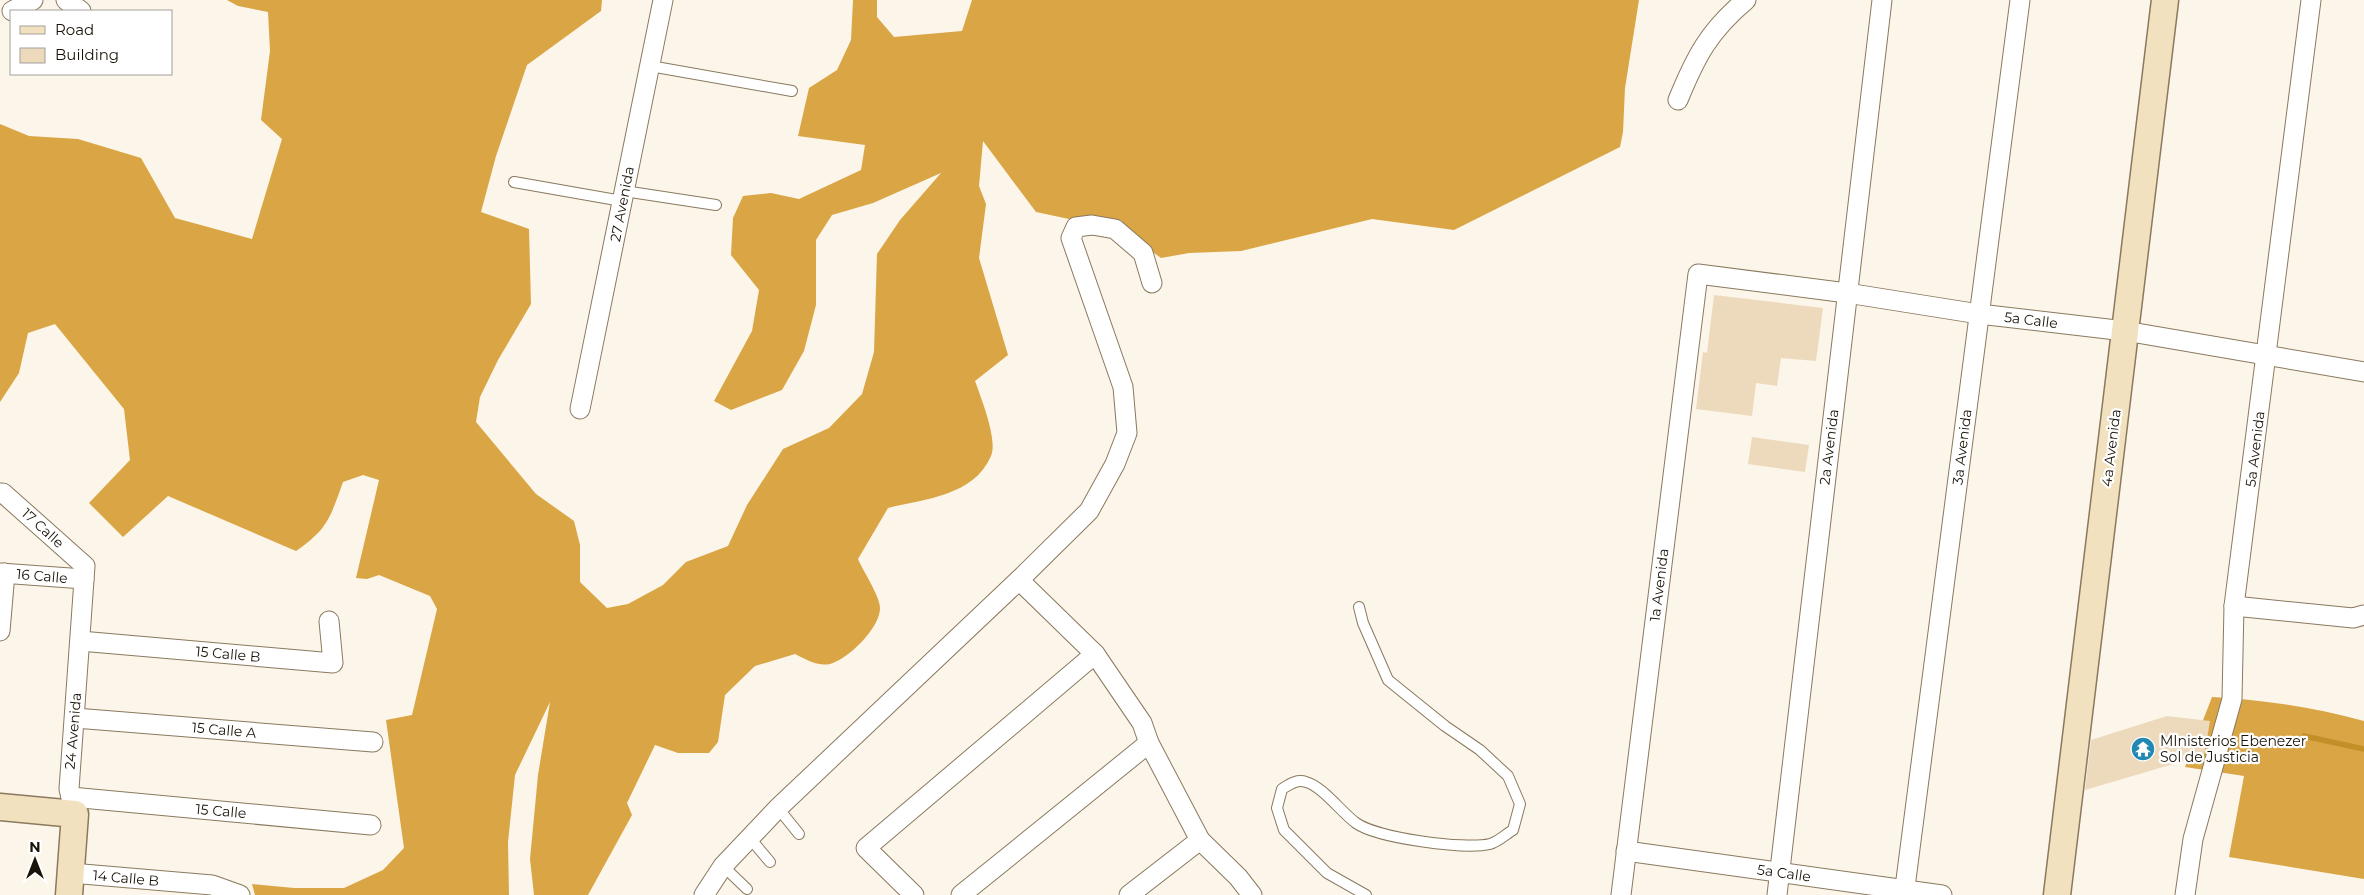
<svg xmlns="http://www.w3.org/2000/svg" width="2364" height="895" font-family="Montserrat,sans-serif">
  <style>
    .forest { fill: #daa544 }
    .lines { fill: none; stroke-linecap: round; stroke-linejoin: round }
    .stream { stroke: #c38f29; stroke-width: 5.5 }
    .building { fill: #eddabd }
    .lane-casing { stroke: #8a795e; stroke-width: 12 }
    .street-casing { stroke: #8a795e; stroke-width: 21 }
    .secondary-casing { stroke: #8a795e; stroke-width: 29 }
    .lane { stroke: #fff; stroke-width: 10 }
    .street { stroke: #fff; stroke-width: 19 }
    .secondary { stroke: #f2e1be; stroke-width: 26 }
    .labels { text-anchor: middle; dominant-baseline: central; stroke-width: 4.5; stroke-linejoin: round; paint-order: stroke }
    .street-label { font-size: 14px; fill: #191308; stroke: #fff }
    .poi-label { font-size: 14px; fill: #191308; stroke: #fff; text-anchor: start }
  </style>
  <rect width="100%" height="100%" fill="#fcf5e9"/>
  <g class="forest">
    <path d="M227 0H602L601 11 527 65 496 156 481 212 529 229 531 304 498 360 480 397 476 422 536 494 574 521 580 545V582L607 608 628 604 663 585 686 562 728 546 747 505 783 449 829 428 862 394 874 352 877 254 900 220 941 173 873 203 832 215 816 240V305L804 351 782 390 731 410 714 401 752 331 759 290 731 255 733 218 743 196 771 193 799 199 861 170 865 145 798 136 809 88 837 70 851 40 853 0H877V17L894 37 962 31 972 0H1639L1625 88 1623 132 1620 147 1454 230 1372 219 1241 251 1189 253 1161 258 1135 239 1121 220 1088 216 1069 219 1036 212 983 141 979 186 986 204 979 258 1008 355 975 381C981 398 998 440 991 456 974 496 924 499 888 508L858 559C863 571 880 596 880 608 880 627 852 655 835 662 822 669 807 660 795 654L755 666 725 695 718 742 709 753H678L655 745 627 803 632 815 588 895H534L530 859 538 775 550 702 515 775 508 842 509 895H255L252 884 294 888H344L383 870 404 848 386 720 412 715 437 609 430 596 379 575 367 579 356 578 379 480 363 475 343 482C330 518 328 529 296 551L168 496 123 537 89 503 130 460 124 409 55 324 28 333 19 373 0 402V124L29 136 78 139 141 158 175 218 252 239 282 139 261 120 270 51 268 12 238 6Z"/>
    <path d="M2212 697C2264 700 2314 707 2364 721V879L2229 857 2244 776 2185 767Z"/>
  </g>
  <g class="lines">
    <path class="stream" d="M2304 736 2364 749"/>
  </g>
  <g class="building">
    <path d="M1714 295 1823 308 1816 361 1781 358 1777 386 1756 383 1752 416 1696 409 1703 352 1707 353Z"/>
    <path d="M1752 437 1809 445 1805 472 1748 464Z"/>
    <path d="M2167 716 2210 721 2204 755 2085 790 2091 740Z"/>
  </g>
  <g class="lines">
    <g class="lane-casing">
      <g id="lane">
        <path d="M650 66 792 91"/>
        <path d="M514 182 622 201"/>
        <path d="M624 191 716 205"/>
        <path d="M1359 607 1363 623 1388 680 1445 726 1480 750 1508 776 1520 804 1513 830C1506 834 1498 842 1490 844 1465 850 1377 838 1356 823 1342 813 1322 786 1306 782 1297 779 1290 784 1282 789L1277 808 1284 830 1327 873 1366 895"/>
        <path d="M778 808 799 834"/>
        <path d="M749 837 770 862"/>
        <path d="M723 866 747 889"/>
      </g>
    </g>
    <g class="street-casing">
      <g id="street">
        <path d="M66 0 81 11"/>
        <path d="M12 11 33 0"/>
        <path d="M1678 100C1696 56 1709 31 1746 0"/>
        <path d="M1152 283 1143 253 1115 229 1092 225 1076 227 1071 238 1123 387 1127 433 1115 464 1089 511 1019 580 1095 654 1142 723 1149 743 1200 840 1238 877 1252 895"/>
        <path d="M580 409 663 0"/>
        <path d="M0 493H3L85 566 69 789 75 814"/>
        <path d="M0 573 84 579"/>
        <path d="M2234 606 2353 618 2364 615"/>
        <path d="M0 631 5 573"/>
        <path d="M80 641 333 663 329 621"/>
        <path d="M75 718 373 742"/>
        <path d="M71 797 371 825"/>
        <path d="M1626 851 1942 895"/>
        <path d="M71 873 212 885 240 895"/>
        <path d="M704 895 723 866 778 808 1019 580"/>
        <path d="M914 895 866 848 1095 654"/>
        <path d="M961 895 1149 743"/>
        <path d="M1129 895 1200 840"/>
        <path d="M1621 895 1698 274 1847 293 1979 314 2125 331 2364 372"/>
        <path d="M1777 895 1882 0"/>
        <path d="M1904 895 2020 0"/>
        <path d="M2185 895 2193 839 2232 699 2234 606 2311 0"/>
      </g>
    </g>
    <g class="secondary-casing">
      <g id="secondary">
        <path d="M0 807 75 814 69 895"/>
        <path d="M2057 895 2165 0"/>
      </g>
    </g>
    <use href="#lane" class="lane"/>
    <use href="#street" class="street"/>
    <use href="#secondary" class="secondary"/>
  </g>
  <defs>
    <g id="temple-disc" transform="scale(1.25)"><circle r="9.5" fill="#2088b1" stroke="#fff"/><path d="M0-6L5-2H3V0L6.5 2.5H4V6H1.5V3h-3V6H-4V2.5H-6.5L-3 0V-2H-5Z" fill="#fff"/></g>
  </defs>
  <g fill-rule="evenodd">
    <use href="#temple-disc" x="2143" y="749"/>
  </g>
  <g class="labels">
    <g class="street-label">
      <text transform="translate(622 204) rotate(-79)">27 Avenida</text>
      <text transform="translate(2031 320) rotate(7)">5a Calle</text>
      <text transform="translate(1829 447) rotate(-83)">2a Avenida</text>
      <text transform="translate(1962 447) rotate(-83)">3a Avenida</text>
      <text transform="translate(2111 448) rotate(-83)">4a Avenida</text>
      <text transform="translate(2255 449) rotate(-83)">5a Avenida</text>
      <text transform="translate(43 528) rotate(42)">17 Calle</text>
      <text transform="translate(42 576) rotate(5)">16 Calle</text>
      <text transform="translate(1659 585) rotate(-83)">1a Avenida</text>
      <text transform="translate(228 654) rotate(5)">15 Calle B</text>
      <text transform="translate(224 730) rotate(5)">15 Calle A</text>
      <text transform="translate(73 731) rotate(-85)">24 Avenida</text>
      <text transform="translate(221 811) rotate(5)">15 Calle</text>
      <text transform="translate(1784 873) rotate(8)">5a Calle</text>
      <text transform="translate(126 878) rotate(5)">14 Calle B</text>
    </g>
    <g class="poi-label">
      <text x="2160" y="741">MInisterios Ebenezer<tspan x="2160" dy="16">Sol de Justicia</tspan></text>
    </g>
  </g>
  <rect x="10" y="10" width="162" height="65" fill="#ffffff" stroke="#a3a19c"/>
  <rect x="20" y="26" width="25" height="8" fill="#f2e1be" stroke="#a3a19c"/>
  <text x="55" y="35" font-size="15" fill="#191308">Road</text>
  <rect x="20" y="48" width="25" height="15" fill="#eddabd" stroke="#a3a19c"/>
  <text x="55" y="60" font-size="15" fill="#191308">Building</text>
  <g transform="translate(35 860)" stroke="#ffffff" stroke-width="4" paint-order="stroke">
  <path d="M0-4L9 19L0 12L-9 19Z" fill="#191308"/>
  <text y="-8" font-size="14" font-weight="bold" text-anchor="middle" fill="#191308">N</text>
  </g>
</svg>
